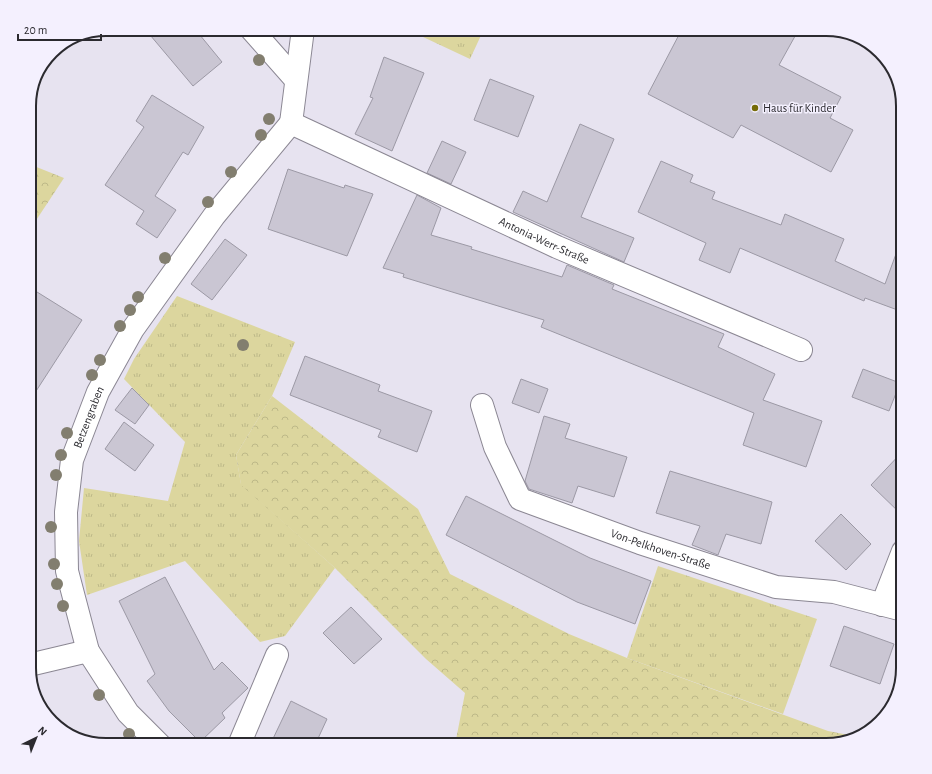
<svg xmlns="http://www.w3.org/2000/svg" width="932" height="774" font-family="'Alegreya Sans',sans-serif">
  <style>
    .grass { fill: url(#grass-tufts) }
    .forest { fill: url(#forest-crowns) }
    .building { fill: #cac6d3; stroke: #9c99a5 }
    .lines { fill: none; stroke-linecap: round; stroke-linejoin: round }
    .minor-casing { stroke: #8b8793; stroke-width: 24 }
    .minor { stroke: #fff; stroke-width: 22 }
    .tree { fill: #827e6f }
    .poi-dot { fill: #766c08; stroke: #f4f0fe; stroke-width: 1.5 }
    .labels { text-anchor: middle; dominant-baseline: central; stroke-width: 3; stroke-linejoin: round; paint-order: stroke }
    .poi-label { font-size: 12px; fill: #2b2a2f; stroke: #f4f0fe; text-anchor: start }
    .street-label { font-size: 12px; fill: #2b2a2f; stroke: #f4f0fe }
    .rim { fill: none; stroke: #2b2a2f; stroke-width: 2 }
  </style>
  <defs>
    <pattern id="grass-tufts" width="24" height="20" patternUnits="userSpaceOnUse"><rect width="24" height="20" fill="#dcd69e"/><path d="M3 7l-1-3M5 7V3M7 7l1-3M15 17l-1-3M17 17v-4M19 17l1-3" fill="none" stroke="#bdb888"/></pattern>
    <pattern id="forest-crowns" width="20" height="18" patternUnits="userSpaceOnUse"><rect width="20" height="18" fill="#dcd69e"/><path d="M2 6a3 3 0 1 1 6 0M12 15a3 3 0 1 1 6 0" fill="none" stroke="#bdb888"/></pattern>
  </defs>
  <rect width="100%" height="100%" fill="#e7e3f0"/>
  <g class="grass">
    <path d="M406 29H484L470 59Z"/>
    <path d="M177 296 295 342 272 396 236 455 241 484 335 568 285 636 260 642 185 561 87 595 79 541 84 488 168 501 185 442 124 379 134 359Z"/>
    <path d="M658 566 817 619 783 714 627 658Z"/>
  </g>
  <g class="forest">
    <path d="M29 164 64 178 29 231Z"/>
    <path d="M272 396 418 509 450 574 569 634 627 658 828 731 859 737 856 739 826 745H455L465 693 426 659 335 568 241 485 236 455Z"/>
  </g>
  <g class="building">
    <path d="M145 29H195L222 62 193 86Z"/>
    <path d="M682 29H799L779 65 841 97 830 118 853 130 831 172 741 125 733 138 648 94Z"/>
    <path d="M384 57 424 73 392 151 355 134 373 98 370 97Z"/>
    <path d="M490 79 534 96 518 137 474 120Z"/>
    <path d="M152 95 204 127 188 155 183 152 155 196 176 210 157 238 136 224 144 211 105 185 144 127 136 121Z"/>
    <path d="M580 124 614 139 581 217 634 238 624 262 513 212 523 191 547 202Z"/>
    <path d="M442 141 466 152 451 184 427 173Z"/>
    <path d="M661 161 693 175 690 182 715 192 712 199 781 225 785 214 844 239 835 261 885 284 900 243H903V312L865 298 864 301 740 248 730 273 699 260 706 243 638 212Z"/>
    <path d="M288 169 344 188 345 185 373 194 347 256 268 229Z"/>
    <path d="M417 195 441 208 431 235 472 247 471 249 562 277 567 265 614 285 612 289 724 334 718 347 775 374 763 400 822 421 806 467 743 445 754 413 541 327 544 320 403 277 404 274 383 268Z"/>
    <path d="M225 239 247 255 212 300 191 284Z"/>
    <path d="M29 287 82 320 29 402Z"/>
    <path d="M305 356 380 385 378 391 432 411 417 452 378 437 381 430 290 395Z"/>
    <path d="M863 369 900 383 889 411 852 397Z"/>
    <path d="M521 379 548 389 539 413 512 403Z"/>
    <path d="M132 388 149 405 135 424 115 410Z"/>
    <path d="M544 416 570 424 565 438 627 457 614 497 578 486 572 503 529 489 525 481Z"/>
    <path d="M124 422 154 445 135 471 105 449Z"/>
    <path d="M903 451V516L871 485Z"/>
    <path d="M670 471 772 502 761 544 726 534 718 555 692 545 700 526 656 513Z"/>
    <path d="M466 496 590 558 651 581 635 624 577 602 446 535Z"/>
    <path d="M841 514 871 544 846 570 815 541Z"/>
    <path d="M165 577 214 670 222 662 248 688 222 713 225 718 200 742 169 711 147 681 155 674 119 601Z"/>
    <path d="M351 607 382 639 354 664 323 633Z"/>
    <path d="M844 626 894 644 880 684 830 666Z"/>
    <path d="M291 701 327 719 315 745H270Z"/>
  </g>
  <g class="lines">
    <g class="minor-casing">
      <g id="minor">
        <path d="M251 29 296 80"/>
        <path id="s1" d="M291 123 557 247 801 350"/>
        <path d="M291 123 303 29"/>
        <path id="s2" d="M482 405 495 447 520 499 640 543 776 587 834 592 903 610"/>
        <path d="M882 605 903 551"/>
        <path d="M29 665 88 651"/>
        <path id="s3" d="M160 745 128 713 88 651 67 571 66 512 72 460 98 392 133 329 214 216 291 123"/>
        <path d="M239 745 277 655"/>
      </g>
    </g>
    <use href="#minor" class="minor"/>
  </g>
  <g class="tree">
    <circle cx="259" cy="60" r="6"/>
    <circle cx="269" cy="119" r="6"/>
    <circle cx="261" cy="135" r="6"/>
    <circle cx="231" cy="172" r="6"/>
    <circle cx="208" cy="202" r="6"/>
    <circle cx="165" cy="258" r="6"/>
    <circle cx="138" cy="297" r="6"/>
    <circle cx="130" cy="310" r="6"/>
    <circle cx="120" cy="326" r="6"/>
    <circle cx="243" cy="345" r="6"/>
    <circle cx="100" cy="360" r="6"/>
    <circle cx="92" cy="375" r="6"/>
    <circle cx="67" cy="433" r="6"/>
    <circle cx="61" cy="455" r="6"/>
    <circle cx="56" cy="475" r="6"/>
    <circle cx="51" cy="527" r="6"/>
    <circle cx="54" cy="564" r="6"/>
    <circle cx="57" cy="584" r="6"/>
    <circle cx="63" cy="606" r="6"/>
    <circle cx="99" cy="695" r="6"/>
    <circle cx="129" cy="734" r="6"/>
  </g>
  <circle class="poi-dot" cx="755" cy="108" r="4"/>
  <g class="labels">
    <g class="poi-label">
      <text x="763" y="108">Haus für Kinder</text>
    </g>
    <g class="street-label">
      <text stroke="none"><textPath href="#s1" startOffset="279">Antonia-Werr-Straße</textPath></text>
      <text stroke="none"><textPath href="#s3" startOffset="359">Betzengraben</textPath></text>
      <text stroke="none"><textPath href="#s2" startOffset="251">Von-Pelkhoven-Straße</textPath></text>
    </g>
  </g>
  <path d="M0 0H932V774H0ZM106 36H826A70 70 0 0 1 896 106V668A70 70 0 0 1 826 738H106A70 70 0 0 1 36 668V106A70 70 0 0 1 106 36Z" fill="#f4f0fe" fill-rule="evenodd"/>
  <path class="rim" d="M106 36H826A70 70 0 0 1 896 106V668A70 70 0 0 1 826 738H106A70 70 0 0 1 36 668V106A70 70 0 0 1 106 36Z"/>
  <g transform="translate(36 738) rotate(43)" stroke="#f4f0fe" stroke-width="3" paint-order="stroke">
  <path d="M0-3L7 15L0 10L-7 15Z" fill="#2b2a2f"/>
  <text y="-6" font-size="11" font-weight="bold" text-anchor="middle" fill="#2b2a2f">N</text>
  </g>
  <path d="M18 34v6h83v-6" fill="none" stroke="#2b2a2f" stroke-width="2"/>
  <text x="24" y="34" font-size="12" fill="#2b2a2f" stroke="#f4f0fe" stroke-width="3" paint-order="stroke">20 m</text>
</svg>
